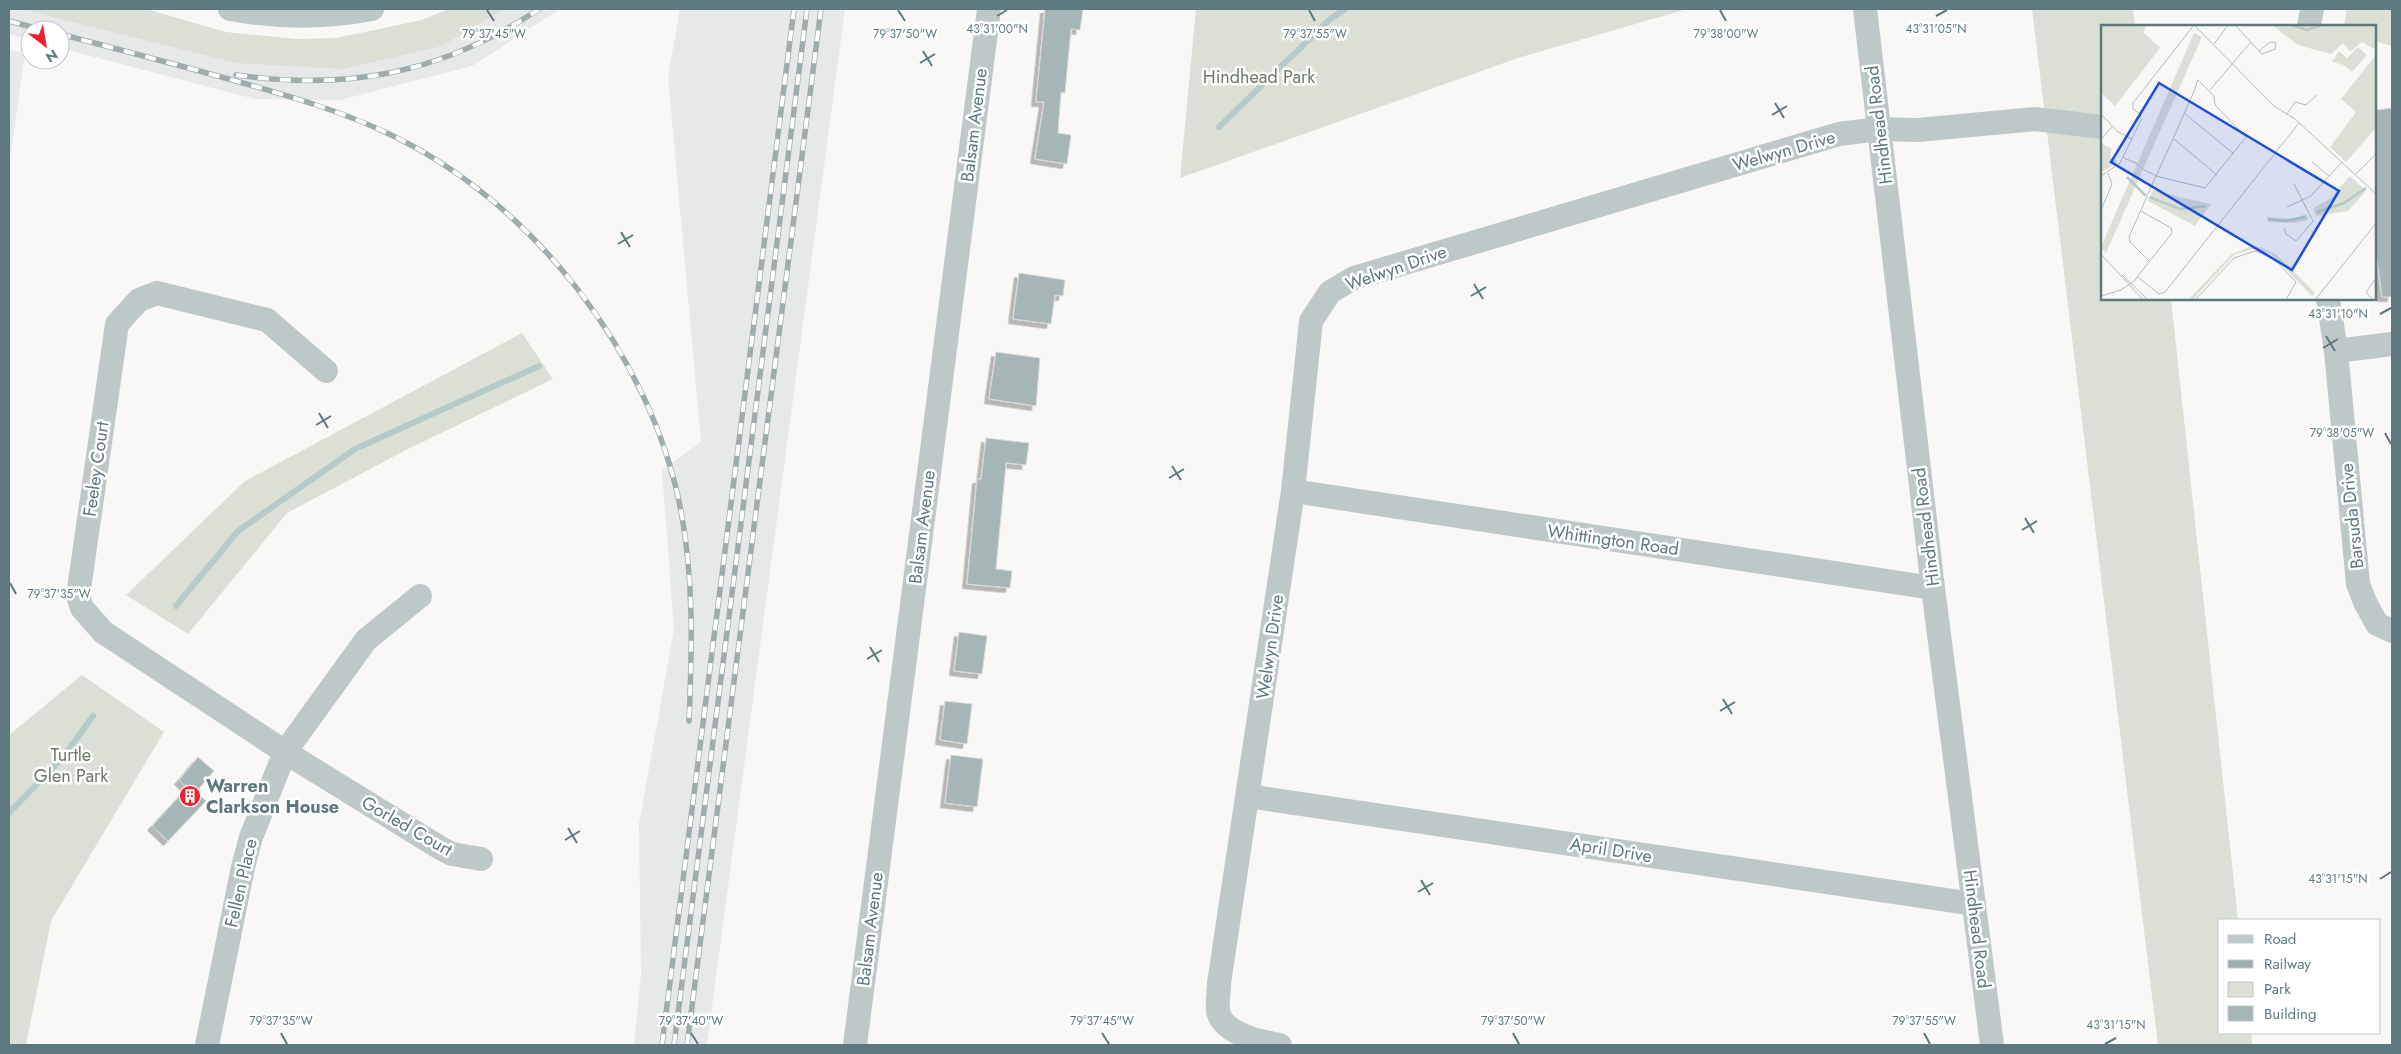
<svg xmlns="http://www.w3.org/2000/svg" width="2401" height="1054" font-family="Jost,sans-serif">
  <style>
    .built { fill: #e7e8e8 }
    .green { fill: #dbdfd5 }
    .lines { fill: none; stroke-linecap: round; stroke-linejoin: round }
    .stream { stroke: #b5cac9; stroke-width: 6 }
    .building { fill: #a6b6b7; stroke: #dbdad9; filter: url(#shadow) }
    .minor { stroke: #bfc8c9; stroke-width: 24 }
    .rail-casing { stroke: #9facae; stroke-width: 5.5 }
    .rail { stroke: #fff; stroke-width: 4; stroke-dasharray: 11; stroke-linecap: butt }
    .ticks { fill: none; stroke: #5e797e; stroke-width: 2 }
    .labels { text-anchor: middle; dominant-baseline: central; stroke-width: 5; stroke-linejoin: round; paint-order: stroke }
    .park-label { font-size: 18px; fill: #6e7a62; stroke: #fff }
    .street-label { font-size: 18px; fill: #5e797e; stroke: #fff }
    .poi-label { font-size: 18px; font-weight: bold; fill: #5e797e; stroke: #fff; text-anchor: start }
    .inset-river { fill: none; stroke: #b5cac9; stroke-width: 2.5 }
    .inset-road { fill: none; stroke: #b2bdc0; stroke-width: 1 }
    .view { fill: #1d4ed8; fill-opacity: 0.15; stroke: #1d4ed8; stroke-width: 2.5 }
    .inset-edge { fill: none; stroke: #5e797e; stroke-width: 2.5 }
    .ticks-label { font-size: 12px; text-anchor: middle; fill: #5e797e; stroke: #fff; stroke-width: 5; stroke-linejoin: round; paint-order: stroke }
  </style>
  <defs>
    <filter id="shadow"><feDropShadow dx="-4.5" dy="4.5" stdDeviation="0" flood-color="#0004"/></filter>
  </defs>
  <rect width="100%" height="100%" fill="#f9f8f7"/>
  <g class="built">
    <path d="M9 9H20L236 63 442 46 505 9H560L472 66 340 100 255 99 60 48V30H30V40L9 34Z"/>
    <path d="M680 9H845L707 1045H634L641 974 639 824 674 629 662 470 701 442 668 77Z"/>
    <path d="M9 49 25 54 9 167Z"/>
  </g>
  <g class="green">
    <path d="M20 9H146L226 32 297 39 336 38 422 20 449 9H505L442 46 343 69 236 63Z"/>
    <path d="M1196 9H1687L1521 57 1180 178Z"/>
    <path d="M2032 9H2133L2135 26H2102V299H2171L2238 920H2220V1033H2251L2252 1045H2158Z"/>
    <path d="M2347 9H2392V46L2375 41V26H2344Z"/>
    <path d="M522 333 553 379 408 449 287 513 188 634 126 595 245 481Z"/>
    <path d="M82 675 164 732 51 921 26 1045H9V735Z"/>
  </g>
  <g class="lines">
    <g class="stream">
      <path d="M1219 127 1329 20 1345 9"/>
      <path d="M176 606 238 531 355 449 539 366"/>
      <path d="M9 813 64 756 93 716"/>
    </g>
  </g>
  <g class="building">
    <path d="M1045 9H1083L1080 30 1071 29 1065 93 1061 92 1058 133 1071 135 1067 164 1035 159 1044 102H1036Z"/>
    <path d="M2392 108V297H2382L2375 245V110Z"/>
    <path d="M1019 273 1065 280 1063 296 1055 295 1051 324 1013 319Z"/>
    <path d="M996 352 1040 358 1036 406 989 399Z"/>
    <path d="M986 438 1029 443 1026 465 1006 463 996 569 1012 571 1010 588 967 584 977 479H981Z"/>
    <path d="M959 632 987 636 982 674 954 671Z"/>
    <path d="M945 701 972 704 967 744 940 740Z"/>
    <path d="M951 755 983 759 977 807 945 803Z"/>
    <path d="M198 757 214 771 196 792 206 801 168 841 152 826 187 788 179 780Z"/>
  </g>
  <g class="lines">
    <g class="minor">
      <path d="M230 9C278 18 324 18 372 9"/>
      <path d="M1865 9 1933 588 1992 1045"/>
      <path d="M2309 26 2312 9"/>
      <path d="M2328 299 2336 351 2358 584 2365 602 2377 624 2392 631"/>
      <path d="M2336 351 2392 344"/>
      <path d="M326 371 267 320 157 293 139 300 117 324 78 596 82 608 103 632 285 752 442 849 452 854 481 859"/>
      <path d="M1293 491 1933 588"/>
      <path d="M1248 796 1974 904"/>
      <path d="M207 1045 243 867 251 837 285 752 366 640 420 596"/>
      <path d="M855 1045 989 9"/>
      <path d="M1280 1045C1262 1042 1222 1034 1218 1011 1217 1002 1219 991 1219 983L1293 491 1311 321 1330 292 1354 278 1839 134 1880 129 1918 130 2035 119 2102 127"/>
    </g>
    <g class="rail-casing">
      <g id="rail">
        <path d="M9 21 43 30"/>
        <path d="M60 34C121 50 182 66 243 83 292 97 341 111 387 133 532 201 651 354 681 511 694 580 692 650 689 721"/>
        <path d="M236 75C349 91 443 73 539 9"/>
        <path d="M662 1045 794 9"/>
        <path d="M674 1045 807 9"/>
        <path d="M687 1045 821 9"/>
      </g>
    </g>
    <use href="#rail" class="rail"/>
  </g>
  <path class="ticks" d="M487 10 494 21M898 10 905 21M1309 10 1315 21M1720 10 1726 21M997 16 1007 10M1936 16 1947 10M923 51 932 66M920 63 935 54M1775 103 1784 118M1772 115 1787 106M621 232 630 247M618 244 633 235M1474 284 1483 299M1471 296 1486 287M2380 314 2391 308M2326 336 2335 351M2323 348 2338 339M319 413 328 428M316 425 331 416M2385 433 2391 444M1172 466 1181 480M1169 478 1184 469M2025 518 2034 533M2022 530 2037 521M10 583 16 594M870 647 879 662M867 659 882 650M1723 699 1732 714M1720 711 1735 702M568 828 577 843M565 840 580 831M2380 879 2391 872M1421 880 1430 895M1418 892 1433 883M281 1033 287 1044M691 1033 698 1044M1102 1033 1109 1044M1513 1033 1519 1044M1924 1033 1930 1044M2105 1044 2116 1038"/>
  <defs>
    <g id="building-disc" transform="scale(1.125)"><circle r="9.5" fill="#ef2131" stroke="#fff"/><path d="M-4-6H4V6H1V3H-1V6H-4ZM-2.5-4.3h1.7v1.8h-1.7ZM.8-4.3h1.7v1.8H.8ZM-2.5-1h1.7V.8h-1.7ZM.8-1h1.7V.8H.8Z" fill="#fff"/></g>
  </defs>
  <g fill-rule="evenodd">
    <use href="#building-disc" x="190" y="796"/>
  </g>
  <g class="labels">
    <g class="park-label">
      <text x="1259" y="77">Hindhead Park</text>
      <text x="71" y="755">Turtle<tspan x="71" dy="21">Glen Park</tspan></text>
    </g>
    <g class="street-label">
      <text transform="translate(974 125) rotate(-83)">Balsam Avenue</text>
      <text transform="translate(1879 125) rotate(-97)">Hindhead Road</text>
      <text transform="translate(1784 151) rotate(-16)">Welwyn Drive</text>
      <text transform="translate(1396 268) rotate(-19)">Welwyn Drive</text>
      <text transform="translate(96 469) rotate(-82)">Feeley Court</text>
      <text transform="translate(2352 516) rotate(-96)">Barsuda Drive</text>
      <text transform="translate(922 527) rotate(-83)">Balsam Avenue</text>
      <text transform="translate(1926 527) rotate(-97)">Hindhead Road</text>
      <text transform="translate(1613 540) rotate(8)">Whittington Road</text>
      <text transform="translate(1270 647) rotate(-82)">Welwyn Drive</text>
      <text transform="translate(407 826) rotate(30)">Gorled Court</text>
      <text transform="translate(1611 850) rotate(9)">April Drive</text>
      <text transform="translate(241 883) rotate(-77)">Fellen Place</text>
      <text transform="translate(870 929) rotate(-83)">Balsam Avenue</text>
      <text transform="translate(1977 929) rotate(83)">Hindhead Road</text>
    </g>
    <g class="poi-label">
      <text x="206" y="786">Warren<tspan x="206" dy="21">Clarkson House</tspan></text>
    </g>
  </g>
  <g transform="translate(2101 25)">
    <rect width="275" height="275" fill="#f9f8f7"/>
    <path d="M1 0H46L42 7 59 23 14 81 0 68ZM171 0H275V22L273 24 261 17 249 27 242 18 230 29 197 20ZM93 8 101 12 5 228 0 222ZM257 22 266 30 251 47 243 40 231 37 238 26 246 33ZM275 30V103L245 137 229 122 255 87 240 74ZM0 118 11 124 9 130 16 137 0 148ZM249 151 265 166 247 186 215 191 212 183 229 174ZM52 165 79 172 110 179 94 201 47 176ZM205 189 208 195 194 198 167 197 166 192 192 194ZM148 222H160L176 230 214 268 211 271 170 229 151 224 133 230 92 274 87 275 131 229Z" fill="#dbdfd5"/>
    <path class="inset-river" d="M191 0 206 5 221 0M26 152 45 171M48 172 79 184 105 181M216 187 243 178 265 163M167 194 184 196 205 192"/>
    <path class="inset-road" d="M134 0 158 26 161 29 174 24 175 18 169 17 158 26M113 19 127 0M109 65 150 17M83 88 133 129M0 89 17 107 31 114M186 89 194 77 205 80 216 70M0 114 11 102M73 114 116 150M23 133 35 138 43 145 52 149 55 151 59 152 104 163 145 112 114 80 113 71 97 55 96 56 94 64 72 114 55 151 28 212 29 217 49 237M211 137 228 151M254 150 275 129M0 151 19 138 40 95 39 89 32 84V78L93 0 173 81 194 94 275 169M186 182 210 171 241 137M0 185 11 159 7 148M183 203 185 209 195 216 212 196 193 159M0 229 42 275M21 250 47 275M37 252 58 269 64 267 198 98M0 271 20 265 33 256 71 208 70 203 40 186M94 275 133 233 154 226 172 233 195 257 185 275M214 275 275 198M272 275 265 267 275 253"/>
    <path class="view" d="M58 58 238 166 191 245 10 137Z"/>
    <rect width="275" height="275" class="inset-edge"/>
  </g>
  <g class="ticks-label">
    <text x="997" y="33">43°31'00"N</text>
    <text x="1936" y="33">43°31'05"N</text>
    <text x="494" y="38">79°37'45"W</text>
    <text x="905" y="38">79°37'50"W</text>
    <text x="1315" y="38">79°37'55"W</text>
    <text x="1726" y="38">79°38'00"W</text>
    <text x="2338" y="318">43°31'10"N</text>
    <text x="2342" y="437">79°38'05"W</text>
    <text x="59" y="598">79°37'35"W</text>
    <text x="2338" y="883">43°31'15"N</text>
    <text x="281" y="1025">79°37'35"W</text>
    <text x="691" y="1025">79°37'40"W</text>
    <text x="1102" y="1025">79°37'45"W</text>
    <text x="1513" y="1025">79°37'50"W</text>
    <text x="1924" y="1025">79°37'55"W</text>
    <text x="2116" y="1029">43°31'15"N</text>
  </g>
  <rect width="2401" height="1054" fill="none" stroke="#5e797e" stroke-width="20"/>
  <rect x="2218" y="919" width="162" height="115" fill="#ffffff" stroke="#bfc9cb"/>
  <rect x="2228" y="935" width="25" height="8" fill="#bfc8c9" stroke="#bfc9cb"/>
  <text x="2264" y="944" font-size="15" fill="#5e797e">Road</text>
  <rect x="2228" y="960" width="25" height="8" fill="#9facae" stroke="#bfc9cb"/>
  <text x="2264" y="969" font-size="15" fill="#5e797e">Railway</text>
  <rect x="2228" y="982" width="25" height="15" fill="#dbdfd5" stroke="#bfc9cb"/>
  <text x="2264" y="994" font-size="15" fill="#5e797e">Park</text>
  <rect x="2228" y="1006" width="25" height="15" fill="#a6b6b7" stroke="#bfc9cb"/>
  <text x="2264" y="1019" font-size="15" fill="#5e797e">Building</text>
  <g transform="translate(45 45) rotate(149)"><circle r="24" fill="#ffffff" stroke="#bfc9cb"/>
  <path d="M0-4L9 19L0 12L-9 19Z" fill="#ef2131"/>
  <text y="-8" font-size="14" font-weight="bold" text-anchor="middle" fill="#5e797e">N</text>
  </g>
</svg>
